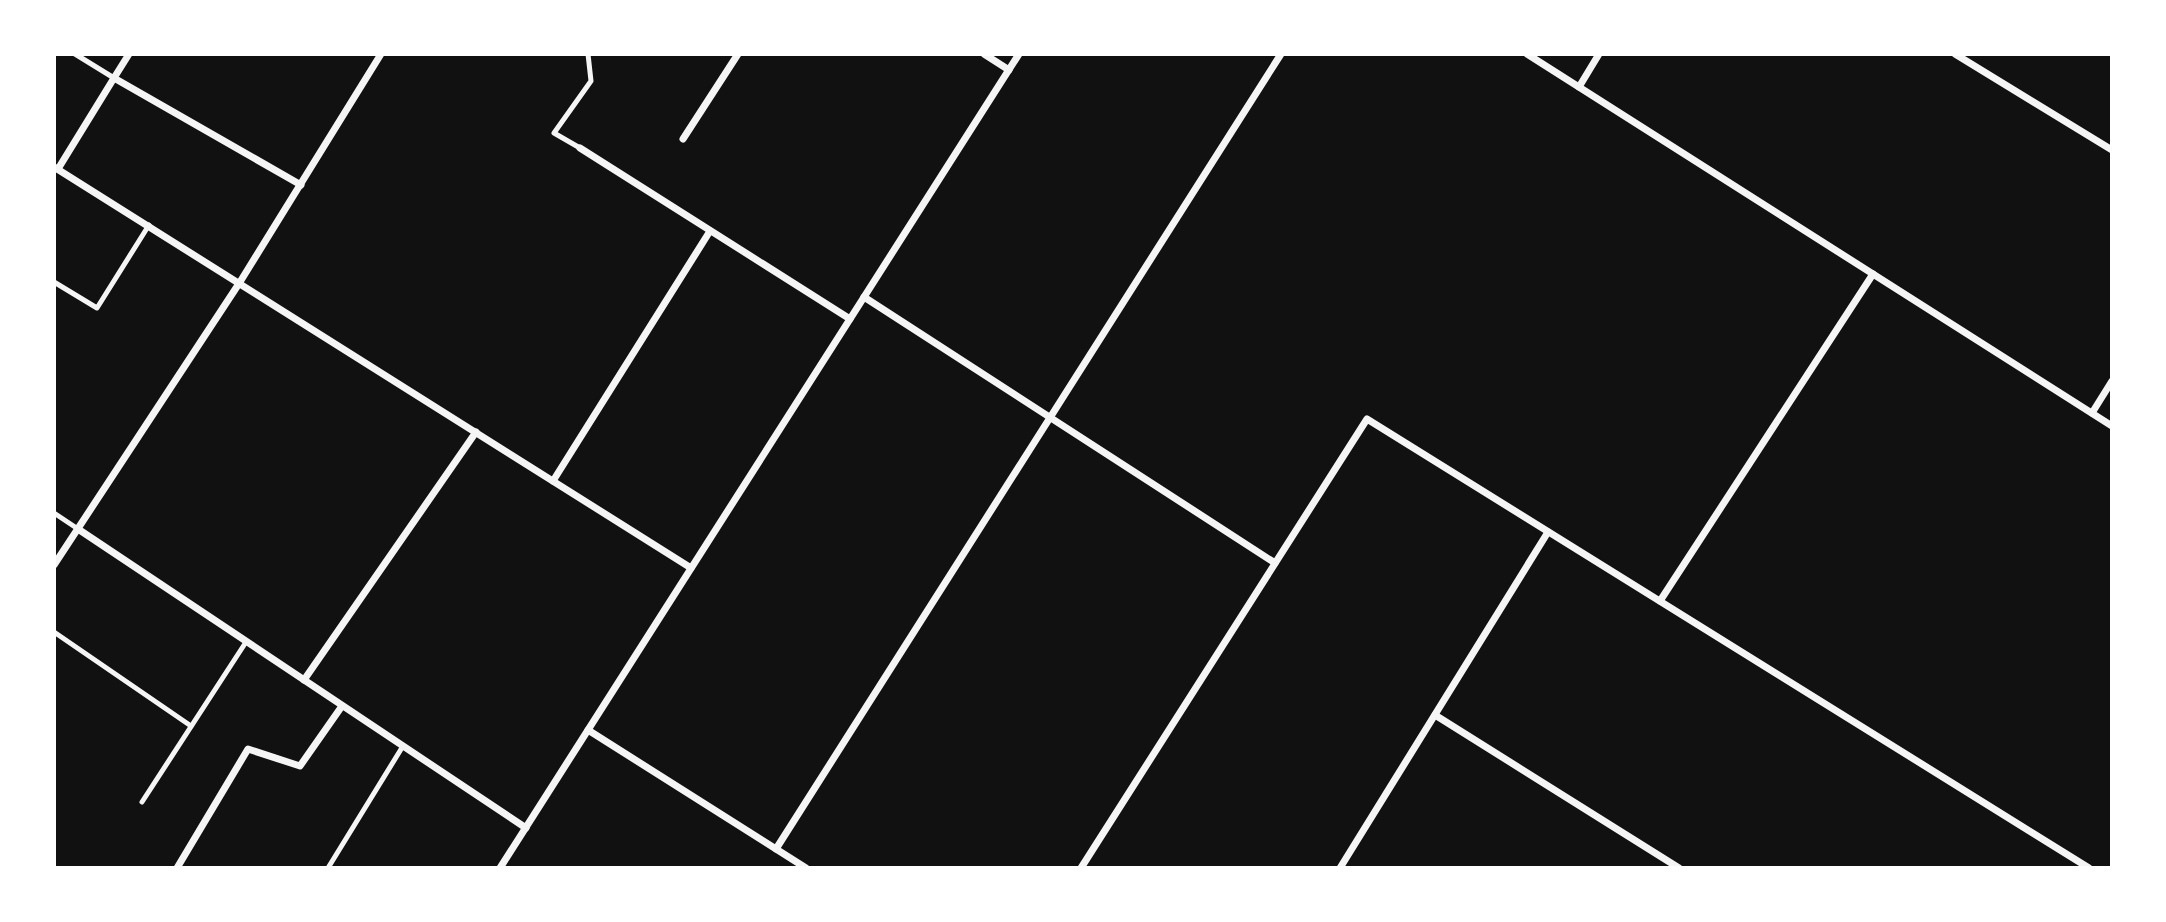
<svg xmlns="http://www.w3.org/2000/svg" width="2166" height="922" font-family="'Work Sans',sans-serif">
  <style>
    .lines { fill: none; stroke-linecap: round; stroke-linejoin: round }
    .service { stroke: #f5f5f5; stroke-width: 5 }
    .minor { stroke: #f5f5f5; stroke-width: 7 }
  </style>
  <rect width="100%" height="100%" fill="#111"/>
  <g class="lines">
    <g class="service">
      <path d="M75 54 114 78"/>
      <path d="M580 148 554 133 591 81 588 54"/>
      <path d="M54 282 97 308 149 225"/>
      <path d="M54 513 78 529"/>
      <path d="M54 632 191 726"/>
      <path d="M142 802 246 642"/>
      <path d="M328 868 403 746"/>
    </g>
    <g class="minor">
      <path d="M129 54 114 78 301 185"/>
      <path d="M984 54 1009 70"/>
      <path d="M1527 54 2112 426"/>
      <path d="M1955 54 2112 150"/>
      <path d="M1579 87 1599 54"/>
      <path d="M683 139 738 54"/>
      <path d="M580 148 850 319"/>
      <path d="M54 167 691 568"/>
      <path d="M58 169 114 78"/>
      <path d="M864 297 1275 563"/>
      <path d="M2092 413 2112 381"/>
      <path d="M553 481 710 231"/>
      <path d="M78 529 526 828"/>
      <path d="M54 565 240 282 381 54"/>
      <path d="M1660 601 1873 274"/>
      <path d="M304 680 476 432"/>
      <path d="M1435 715 1679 868"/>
      <path d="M588 730 806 868"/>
      <path d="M776 849 1281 54"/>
      <path d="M177 868 248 749 300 766 342 706"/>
      <path d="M500 868 1019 54"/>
      <path d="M1081 868 1367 419 2089 868"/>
      <path d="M1340 868 1548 532"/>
    </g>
  </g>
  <rect width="2166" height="922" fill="none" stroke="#ffffff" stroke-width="112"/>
</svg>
